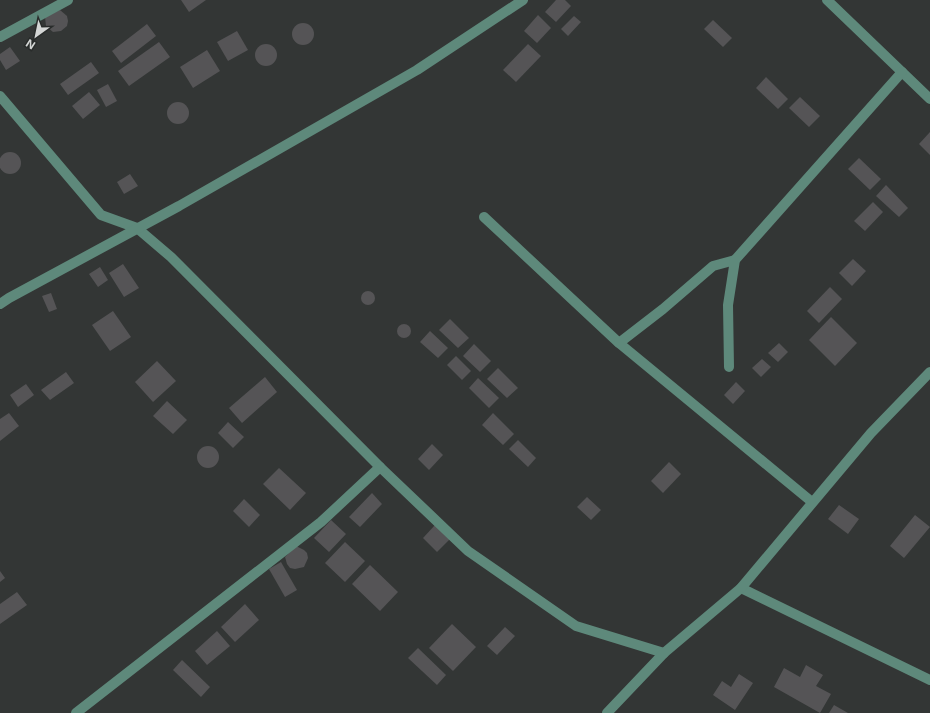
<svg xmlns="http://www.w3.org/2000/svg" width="930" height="713" font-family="Inter,sans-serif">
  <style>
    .building { fill: #555456 }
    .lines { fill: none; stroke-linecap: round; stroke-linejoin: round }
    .minor { stroke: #5e897b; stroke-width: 10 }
  </style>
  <rect width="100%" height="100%" fill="#333635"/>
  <g class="building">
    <path d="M181 0H206L189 12Z"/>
    <path d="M556 0H565L571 6 556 22 545 12Z"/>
    <path d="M60 10 67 16 68 21 67 26 61 31 53 32 46 26 45 17Z"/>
    <path d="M538 15 551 28 537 43 524 31Z"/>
    <path d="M574 16 581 22 568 36 561 29Z"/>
    <path d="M713 20 732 38 723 47 704 29Z"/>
    <circle cx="303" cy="34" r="11"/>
    <path d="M147 24 156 36 121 63 112 51Z"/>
    <path d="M237 31 248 50 228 61 217 42Z"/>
    <path d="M159 42 170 57 129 86 118 71Z"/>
    <circle cx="266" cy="55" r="11"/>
    <path d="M528 44 541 56 516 82 503 70Z"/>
    <path d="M10 47 20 61 6 70 0 60V54Z"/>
    <path d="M207 50 220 71 193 88 180 67Z"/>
    <path d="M91 62 99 73 68 95 60 84Z"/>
    <path d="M766 77 788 99 778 109 756 88Z"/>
    <path d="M108 84 117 101 106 107 97 90Z"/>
    <path d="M89 92 100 105 83 119 72 106Z"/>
    <path d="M800 97 820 116 809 127 789 108Z"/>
    <circle cx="178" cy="113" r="11"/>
    <path d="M930 132V155L919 144Z"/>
    <circle cx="10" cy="163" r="11"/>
    <path d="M859 158 881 179 870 190 848 169Z"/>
    <path d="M130 174 138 186 124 194 117 182Z"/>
    <path d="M886 185 908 208 899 217 876 196Z"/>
    <path d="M873 202 883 212 865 231 854 221Z"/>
    <path d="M853 259 866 271 852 286 839 273Z"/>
    <path d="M123 264 139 288 124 297 109 273Z"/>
    <path d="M100 267 108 280 98 287 89 274Z"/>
    <path d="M830 287 842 299 819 323 807 311Z"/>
    <circle cx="368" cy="298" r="7"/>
    <path d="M51 293 57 309 49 312 42 296Z"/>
    <path d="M113 311 131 337 110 351 92 325Z"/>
    <path d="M831 317 857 343 835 366 809 340Z"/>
    <path d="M450 319 469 338 458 348 439 330Z"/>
    <circle cx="404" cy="331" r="7"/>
    <path d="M430 331 448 348 438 358 420 342Z"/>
    <path d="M779 343 788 352 778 362 768 353Z"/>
    <path d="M474 344 491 361 480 372 463 356Z"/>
    <path d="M456 356 471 371 462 380 447 365Z"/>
    <path d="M762 359 771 367 761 377 752 368Z"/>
    <path d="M157 361 176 381 153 402 135 382Z"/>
    <path d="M498 368 518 388 507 398 487 379Z"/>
    <path d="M66 372 74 383 50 400 41 390Z"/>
    <path d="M265 377 277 392 242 423 229 408Z"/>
    <path d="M478 378 499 398 489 408 469 388Z"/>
    <path d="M736 382 745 391 733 404 724 395Z"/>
    <path d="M26 384 34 395 18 407 10 395Z"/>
    <path d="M167 401 187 420 173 434 153 416Z"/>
    <path d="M9 413 19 426 0 441V419Z"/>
    <path d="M493 413 514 434 503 445 482 425Z"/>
    <path d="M228 422 244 437 233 448 218 433Z"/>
    <path d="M518 440 536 458 528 467 509 449Z"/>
    <path d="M432 444 443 455 429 470 418 459Z"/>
    <circle cx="208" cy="457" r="11"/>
    <path d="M669 462 681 474 663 493 651 481Z"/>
    <path d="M279 468 306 493 290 510 263 484Z"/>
    <path d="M372 493 382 504 360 527 349 517Z"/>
    <path d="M587 497 601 510 591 520 577 507Z"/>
    <path d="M244 499 260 515 249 527 233 511Z"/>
    <path d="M839 505 859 519 848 534 828 519Z"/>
    <path d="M915 515 930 527 904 558 890 546Z"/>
    <path d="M331 520 346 534 329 552 314 538Z"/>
    <path d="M435 525 450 539 437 552 423 538Z"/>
    <path d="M345 542 365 561 345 582 325 563Z"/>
    <path d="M296 546 304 550 307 553 308 558 304 567 295 569 290 568 287 564 285 557Z"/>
    <path d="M281 562 297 590 285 597 269 569Z"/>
    <path d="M370 565 398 592 380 611 352 584Z"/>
    <path d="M0 571 5 578 0 582Z"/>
    <path d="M17 592 27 605 0 624V604Z"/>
    <path d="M245 604 259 620 235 642 221 627Z"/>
    <path d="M452 624 476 647 453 671 429 648Z"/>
    <path d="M505 627 515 636 497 655 487 646Z"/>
    <path d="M217 631 230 646 207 665 195 651Z"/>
    <path d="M418 648 446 675 437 685 408 658Z"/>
    <path d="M182 660 210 687 201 697 173 670Z"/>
    <path d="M806 665 823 675 816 686 831 694 820 713 774 687 784 668 800 677Z"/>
    <path d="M739 674 753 683 735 710 713 695 722 681 731 687Z"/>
    <path d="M834 705 848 713H829Z"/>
  </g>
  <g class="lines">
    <g class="minor">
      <path d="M827 0 930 99"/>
      <path d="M0 37 68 0"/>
      <path d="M0 96 101 215 137 228 171 257 380 467 468 551 576 626 664 653"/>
      <path d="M484 217 619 343 812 502"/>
      <path d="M0 304 9 298 179 206 417 70 523 0"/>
      <path d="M619 343 663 309 713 266 735 260"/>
      <path d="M729 367 728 305 735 260 902 72"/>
      <path d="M741 588 930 680"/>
      <path d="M76 713 321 522 380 467"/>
      <path d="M607 713 664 653 741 588 871 433 930 372"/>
    </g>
  </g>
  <g transform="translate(36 36) rotate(213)" stroke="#292c2b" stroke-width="3" paint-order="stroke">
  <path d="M0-3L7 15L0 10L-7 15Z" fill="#d4d6d5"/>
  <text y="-6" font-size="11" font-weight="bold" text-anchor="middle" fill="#d4d6d5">N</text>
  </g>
</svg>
